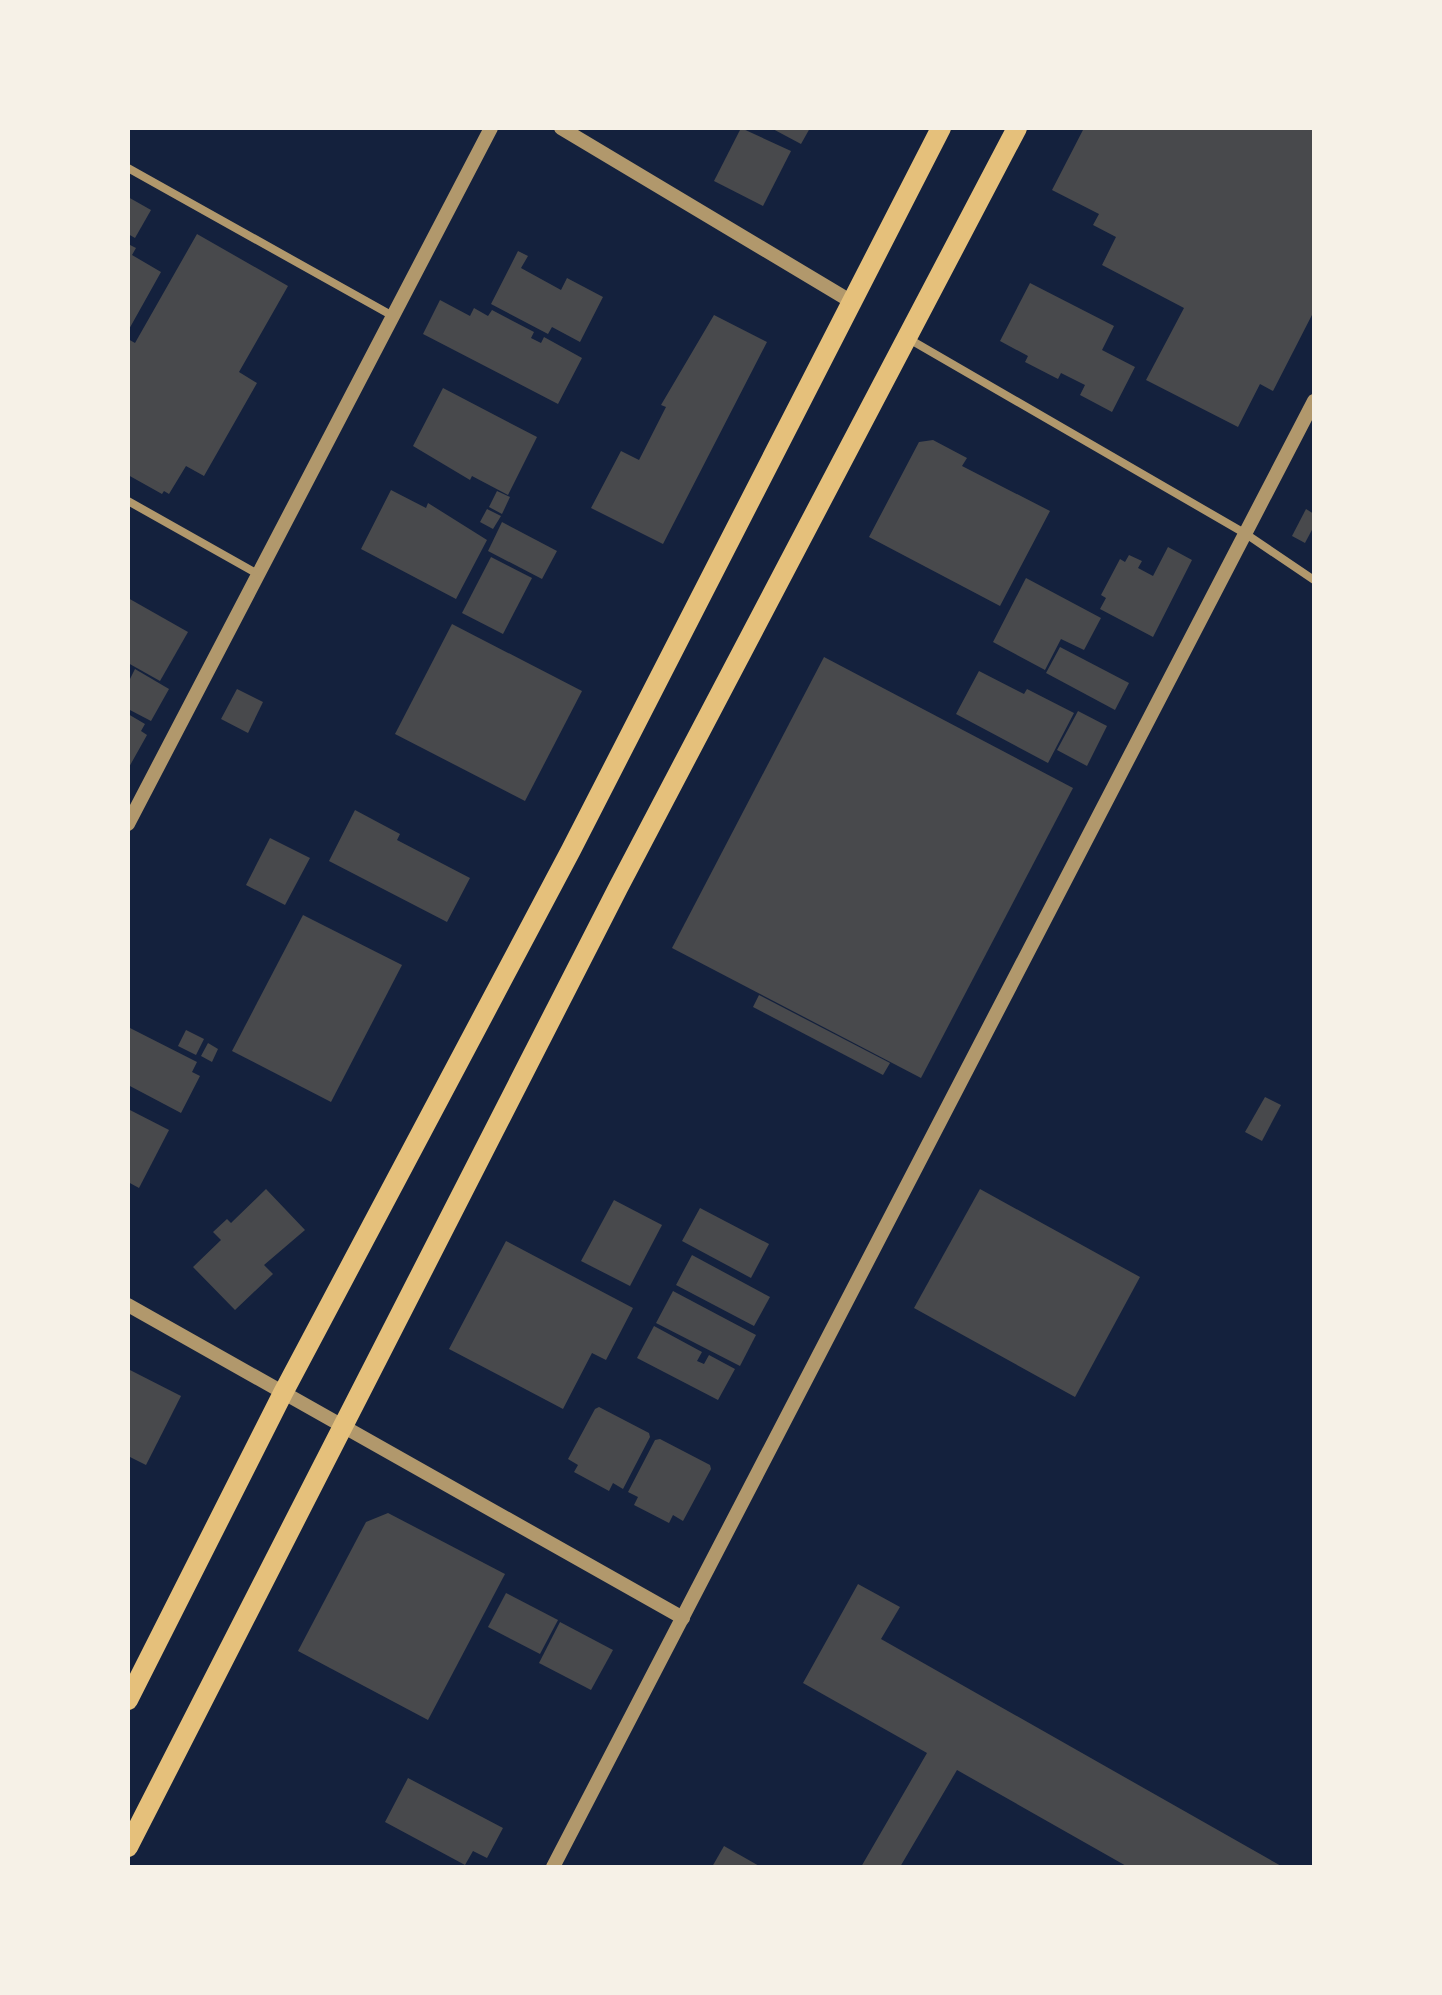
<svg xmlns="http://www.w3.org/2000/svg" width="1442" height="1995" font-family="Signika,sans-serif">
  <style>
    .building { fill: #48494c }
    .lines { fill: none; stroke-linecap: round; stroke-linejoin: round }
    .minor { stroke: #b1986c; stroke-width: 8 }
    .tertiary { stroke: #b1986c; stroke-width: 14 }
    .primary { stroke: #e5c07b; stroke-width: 20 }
  </style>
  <rect width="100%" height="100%" fill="#14213d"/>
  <g class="building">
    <path d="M741 128 791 151 763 206 714 181Z"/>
    <path d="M771 128H810L801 144Z"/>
    <path d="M1084 128H1314V311L1273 391 1260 384 1238 427 1146 380 1184 308 1102 265 1116 237 1093 225 1099 214 1052 190Z"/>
    <path d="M128 197 151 210 135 238 128 234Z"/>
    <path d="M197 234 288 286 239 372 257 383 204 476 186 466 169 494 164 491 162 494 128 475V339L135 343Z"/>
    <path d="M128 244 136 248 132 255 161 272 128 331Z"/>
    <path d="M518 251 528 256 521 268 561 290 567 278 603 297 580 342 552 327 548 334 491 304Z"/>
    <path d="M1030 283 1114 326 1102 350 1135 367 1112 412 1080 395 1085 385 1061 373 1058 379 1025 362 1028 356 1000 341Z"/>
    <path d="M440 300 470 316 474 308 488 316 492 310 534 332 531 338 541 343 544 337 582 358 558 404 423 334Z"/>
    <path d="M714 315 767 342 663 544 591 508 621 451 639 460 666 407 661 405Z"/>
    <path d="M443 388 537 437 508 495 472 476 470 480 413 446Z"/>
    <path d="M933 440 967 458 962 466 1050 511 1000 606 869 537 919 442Z"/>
    <path d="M391 490 426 508 428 503 487 540 456 599 361 549Z"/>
    <path d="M497 491 510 497 502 514 489 507Z"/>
    <path d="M487 509 501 516 493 529 480 522Z"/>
    <path d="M1306 509 1314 514V526L1305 543 1292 536Z"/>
    <path d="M502 522 557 551 542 579 488 551Z"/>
    <path d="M1168 547 1192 560 1153 637 1100 609 1106 598 1101 595 1120 559 1125 562 1129 555 1142 561 1138 568 1153 576Z"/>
    <path d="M491 557 532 578 503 634 462 613Z"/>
    <path d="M1026 578 1101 618 1084 650 1061 639 1045 670 993 642Z"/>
    <path d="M128 598 188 632 160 681 128 663Z"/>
    <path d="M452 624 582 691 525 801 395 734Z"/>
    <path d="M1060 647 1129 683 1115 710 1046 673Z"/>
    <path d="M824 657 1073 788 921 1078 672 948Z"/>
    <path d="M135 669 169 689 151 721 128 709V683Z"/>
    <path d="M979 671 1024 694 1027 689 1074 713 1048 763 956 714Z"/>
    <path d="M237 689 263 702 248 733 221 719Z"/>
    <path d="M1078 711 1107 726 1087 766 1057 750Z"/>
    <path d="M128 714 145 724 141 731 147 735 128 769Z"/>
    <path d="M355 810 400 834 397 840 470 878 447 922 329 861Z"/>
    <path d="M270 838 310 858 285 905 246 885Z"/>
    <path d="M303 915 402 965 331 1102 232 1051Z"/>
    <path d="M759 995 890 1063 883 1075 753 1007Z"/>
    <path d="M130 1028 197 1062 192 1072 200 1076 181 1113 128 1085Z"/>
    <path d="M186 1030 204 1039 196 1055 178 1046Z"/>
    <path d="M208 1043 218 1049 212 1062 201 1056Z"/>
    <path d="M1265 1097 1281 1105 1262 1141 1245 1132Z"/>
    <path d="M128 1109 169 1130 139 1188 128 1182Z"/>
    <path d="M266 1189 305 1230 264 1265 273 1274 235 1310 193 1267 221 1240 213 1232 227 1219 231 1223Z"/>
    <path d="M980 1189 1140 1277 1075 1397 914 1308Z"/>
    <path d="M614 1200 662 1225 630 1286 581 1261Z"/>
    <path d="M700 1208 769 1244 751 1278 682 1241Z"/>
    <path d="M506 1241 633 1308 606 1360 592 1353 563 1409 449 1349Z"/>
    <path d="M692 1255 770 1297 754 1326 676 1285Z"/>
    <path d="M673 1291 756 1335 740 1366 656 1323Z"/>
    <path d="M654 1326 702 1352 697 1361 704 1364 709 1355 735 1369 718 1400 637 1358Z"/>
    <path d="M128 1369 181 1396 146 1465 128 1456Z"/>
    <path d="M599 1407 649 1433 650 1437 623 1489 613 1483 609 1491 574 1472 578 1465 568 1459 595 1409Z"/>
    <path d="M660 1439 710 1465 711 1469 683 1521 673 1515 669 1523 634 1505 638 1497 628 1492 655 1440Z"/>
    <path d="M388 1513 505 1574 428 1720 298 1651 366 1522Z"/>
    <path d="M858 1584 900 1607 881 1639 1283 1867H1128L957 1770 900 1867H861L927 1753 803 1683Z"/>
    <path d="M506 1593 558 1620 540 1654 488 1627Z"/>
    <path d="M560 1622 613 1650 591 1690 539 1663Z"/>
    <path d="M408 1778 503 1828 487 1858 473 1851 465 1865 385 1822Z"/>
    <path d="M724 1846 761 1867H712Z"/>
  </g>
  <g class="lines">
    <g class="minor">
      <path d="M128 168 391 315"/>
      <path d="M909 339 1246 534 1314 580"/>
      <path d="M128 501 256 573"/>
    </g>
    <g class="tertiary">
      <path d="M561 128 852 302"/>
      <path d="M128 824 491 128"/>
      <path d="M128 1305 683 1618"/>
      <path d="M553 1867 1314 401"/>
    </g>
    <g class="primary">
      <path d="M128 1700 283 1393 571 850 941 128"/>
      <path d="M128 1847 618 888 1017 128"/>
    </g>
  </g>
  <rect width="1442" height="1995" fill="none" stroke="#f6f1e7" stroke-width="260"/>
</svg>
